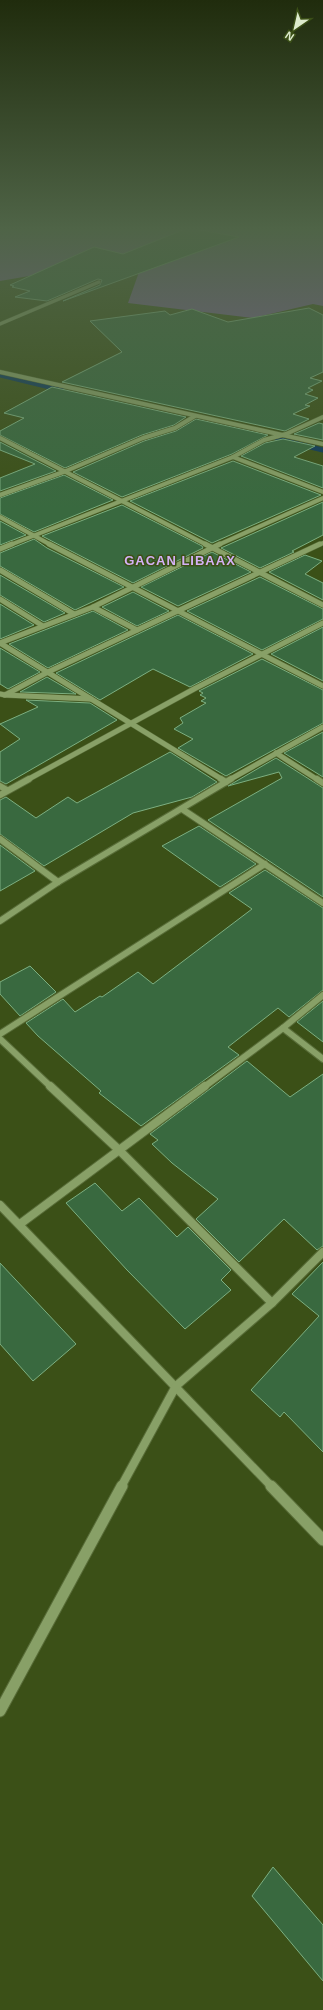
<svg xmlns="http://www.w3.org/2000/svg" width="323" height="2010" font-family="Arial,sans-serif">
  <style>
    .green { fill: #7c5d99 }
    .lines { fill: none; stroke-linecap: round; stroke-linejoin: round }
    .stream { stroke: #0e395c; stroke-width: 5 }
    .building { fill: #39693f; stroke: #7caf81 }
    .minor-far5-casing { stroke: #586c38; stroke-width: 4 }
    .minor-far4-casing { stroke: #586c38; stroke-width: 5 }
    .minor-far3-casing { stroke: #586c38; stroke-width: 6 }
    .minor-far2-casing { stroke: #586c38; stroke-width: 8 }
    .minor-far1-casing { stroke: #586c38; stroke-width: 10 }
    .minor-casing { stroke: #586c38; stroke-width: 13 }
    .minor-far5 { stroke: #88a067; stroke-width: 3 }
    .minor-far4 { stroke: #88a067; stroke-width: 4 }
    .minor-far3 { stroke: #88a067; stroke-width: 5 }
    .minor-far2 { stroke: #88a067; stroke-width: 6 }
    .minor-far1 { stroke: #88a067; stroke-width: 8 }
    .minor { stroke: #88a067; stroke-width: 11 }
    .labels { text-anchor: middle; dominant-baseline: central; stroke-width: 3; stroke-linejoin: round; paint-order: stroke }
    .far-district-label { font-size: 13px; font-weight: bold; letter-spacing: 1px; fill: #d4b1f5; stroke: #3b5017 }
  </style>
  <rect width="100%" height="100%" fill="#3b5017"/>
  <path class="green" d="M0 227H323V306L313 304 253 318 128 303 139 272 117 261 0 281Z"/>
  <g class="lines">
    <g class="stream">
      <path d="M0 375 62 390"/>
      <path d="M277 439 323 450"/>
    </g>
  </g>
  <g class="building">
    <path d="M188 228 239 237 63 301 100 285 102 280 98 279 47 301 15 297 30 291 12 287 14 286 10 285 94 247 123 254Z"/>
    <path d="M309 308 323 315V372L310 378 322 381 308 388 313 390 305 394 318 398 305 405 310 406 293 414 309 419 285 431 62 382 122 352 90 321 165 311 170 315 192 309 228 322Z"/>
    <path d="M52 387 186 417 174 425 142 435 65 468 0 435V431L24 418 4 413Z"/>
    <path d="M196 419 268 435 232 454 122 497 73 472 144 441 176 431Z"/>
    <path d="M319 423 323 424V440L294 434Z"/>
    <path d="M283 439 315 446 294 457 323 466V488L241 456 265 443Z"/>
    <path d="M0 442 56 471 0 491V478L35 464 0 450Z"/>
    <path d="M233 461 321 495 212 543 130 501Z"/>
    <path d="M64 475 113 500 34 532 0 514V498Z"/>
    <path d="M323 502V535L292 551 294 552 260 568 221 548Z"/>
    <path d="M122 505 202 546 203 548 133 583 42 536Z"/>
    <path d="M0 521 26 535 0 545Z"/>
    <path d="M34 539 47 548 124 587 75 610 0 566V553Z"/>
    <path d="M212 552 251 572 178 606 141 587Z"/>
    <path d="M305 555 322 561 305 574 323 583V600L269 572Z"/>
    <path d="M0 575 65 613 44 622 0 595Z"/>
    <path d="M260 577 323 609V619L262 650 187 611Z"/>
    <path d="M133 592 169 611 137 626 102 607Z"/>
    <path d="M0 604 34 625 0 639Z"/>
    <path d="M93 611 128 630 48 668 9 644Z"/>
    <path d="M178 615 253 654 190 687 153 669 100 700 56 673Z"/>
    <path d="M323 627V681L271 654Z"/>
    <path d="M0 648 40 672 8 689 0 684Z"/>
    <path d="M262 659 323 690V723L226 776 178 748 193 739 174 729 183 723 180 718 206 703 201 701 206 698 200 695 203 693 199 691Z"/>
    <path d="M47 677 76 694 20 692Z"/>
    <path d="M26 700 90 703 117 720 6 784 0 781V752L20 739 0 724 38 707Z"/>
    <path d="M323 732V777L284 753Z"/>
    <path d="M170 752 217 782 192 797 133 813 44 866 0 834V800L6 797 36 818 68 797 77 803Z"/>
    <path d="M276 758 323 788V897L208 820 282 778 279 772 228 786Z"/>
    <path d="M199 826 256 864 220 887 162 846Z"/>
    <path d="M0 845 35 871 0 891Z"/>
    <path d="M265 870 323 908V990L289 1017 278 1008 228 1047 239 1055 141 1126 99 1093 101 1091 38 1036 26 1023 63 999 75 1012 100 996 102 997 138 972 153 984 252 909 229 893Z"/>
    <path d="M30 966 56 992 20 1016 0 994V982Z"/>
    <path d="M323 1001V1042L297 1022Z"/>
    <path d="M247 1061 290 1097 323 1074V1246L317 1250 284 1219 239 1262 196 1219 218 1199 172 1163 152 1144 158 1140 150 1134Z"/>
    <path d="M95 1183 122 1211 139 1198 177 1237 188 1227 231 1270 221 1280 231 1290 185 1329 127 1270 66 1203Z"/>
    <path d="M323 1262V1452L284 1412 280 1417 251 1390 319 1316 292 1294Z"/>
    <path d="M0 1263 76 1344 33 1381 0 1344Z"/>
    <path d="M273 1867 323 1925V1981L252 1896Z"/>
  </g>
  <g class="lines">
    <g class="minor-far5-casing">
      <path id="minor-far5" d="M0 324 99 282"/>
    </g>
    <g class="minor-far4-casing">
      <g id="minor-far4">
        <path d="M0 372 323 444"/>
        <path d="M0 438 207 545"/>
        <path d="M233 457 323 492"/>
        <path d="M0 495 66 471 143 438 175 428 195 416"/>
        <path d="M0 517 51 545"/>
        <path d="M10 545 233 457 264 440 286 434 323 417"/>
        <path d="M218 545 323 498"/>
        <path d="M318 545 323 543"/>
      </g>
    </g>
    <g class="minor-far3-casing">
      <g id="minor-far3">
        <path d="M49 544 323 686"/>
        <path d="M205 544 323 605"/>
        <path d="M0 549 12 544"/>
        <path d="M0 570 74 614"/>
        <path d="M0 599 43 626"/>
        <path d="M93 607 137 630"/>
        <path d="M0 643 93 607 220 544"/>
        <path d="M0 643 223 780"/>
        <path d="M0 694 5 695 48 672 320 544"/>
        <path d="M5 695 91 699"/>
        <path d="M276 753 318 780"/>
        <path d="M27 780 194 689 323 623"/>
        <path d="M229 780 323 727"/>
      </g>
    </g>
    <g class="minor-far2-casing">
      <g id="minor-far2">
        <path d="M221 779 226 782"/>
        <path d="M317 779 323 783"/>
        <path d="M0 786 7 790"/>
        <path d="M0 795 29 779"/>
        <path d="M182 809 323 903"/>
        <path d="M0 839 58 882"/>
        <path d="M0 921 58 882 231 779"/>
        <path d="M283 1028 323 1059"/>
        <path d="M0 1034 265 864"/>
        <path d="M0 1039 51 1087"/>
        <path d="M204 1087 283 1028 323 995"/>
      </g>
    </g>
    <g class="minor-far1-casing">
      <g id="minor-far1">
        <path d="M50 1086 119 1150 272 1303"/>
        <path d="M0 1205 272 1487"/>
        <path d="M20 1224 205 1086"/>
        <path d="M121 1487 176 1386 272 1303 323 1252"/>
      </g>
    </g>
    <g class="minor-casing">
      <g id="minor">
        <path d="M271 1486 323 1540"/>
        <path d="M0 1711 122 1486"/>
      </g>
    </g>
    <use href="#minor-far5" class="minor-far5"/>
    <use href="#minor-far4" class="minor-far4"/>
    <use href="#minor-far3" class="minor-far3"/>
    <use href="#minor-far2" class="minor-far2"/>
    <use href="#minor-far1" class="minor-far1"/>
    <use href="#minor" class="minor"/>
  </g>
  <linearGradient id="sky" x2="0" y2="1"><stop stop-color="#202c0d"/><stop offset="0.45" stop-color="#4f6447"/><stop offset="1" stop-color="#4f6447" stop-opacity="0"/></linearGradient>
  <rect width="323" height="509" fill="url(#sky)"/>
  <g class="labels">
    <g class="far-district-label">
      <text x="180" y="560">GACAN LIBAAX</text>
    </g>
  </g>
  <g transform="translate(295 28) rotate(214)" stroke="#3b5017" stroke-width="3" paint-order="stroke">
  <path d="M0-3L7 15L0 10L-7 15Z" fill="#ddebcd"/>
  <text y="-6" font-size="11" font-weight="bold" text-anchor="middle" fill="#ddebcd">N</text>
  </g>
</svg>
